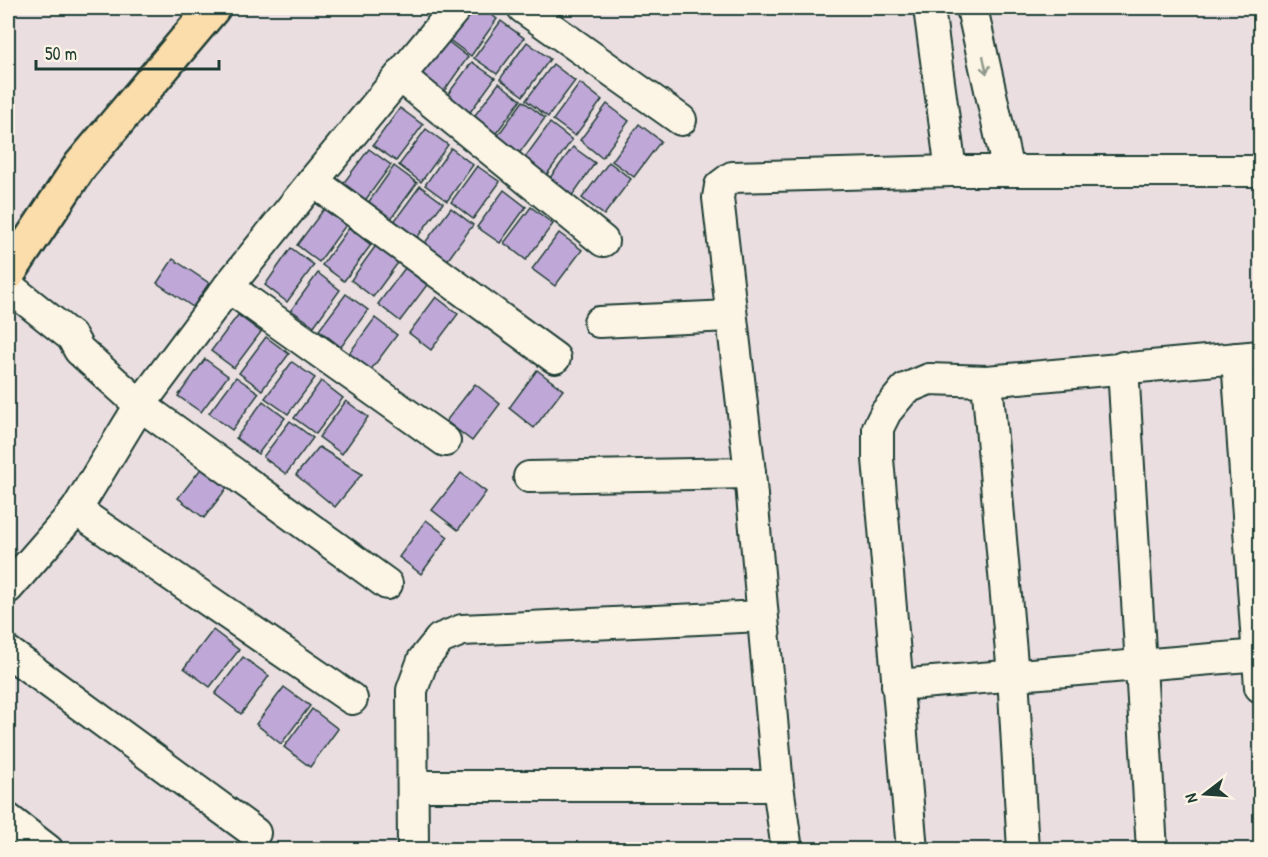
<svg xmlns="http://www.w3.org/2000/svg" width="1268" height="857" font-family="'Patrick Hand',sans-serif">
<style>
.building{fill:#bfa8d7;stroke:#1f3d34;stroke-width:1.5}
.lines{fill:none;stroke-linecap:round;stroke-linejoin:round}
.minor-casing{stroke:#1f3d34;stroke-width:34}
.major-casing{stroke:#1f3d34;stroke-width:38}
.minor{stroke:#fcf5e5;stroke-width:30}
.major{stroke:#fbdcab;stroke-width:33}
.oneway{stroke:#8e998c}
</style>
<rect width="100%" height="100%" fill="#eadee1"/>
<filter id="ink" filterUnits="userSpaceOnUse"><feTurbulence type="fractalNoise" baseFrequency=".0167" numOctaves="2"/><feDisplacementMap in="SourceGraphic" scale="12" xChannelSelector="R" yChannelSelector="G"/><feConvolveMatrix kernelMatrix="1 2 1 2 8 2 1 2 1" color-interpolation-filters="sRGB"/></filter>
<g filter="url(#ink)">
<!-- building -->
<g class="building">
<path d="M472,8h10l15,11 -26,37 -23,-17z"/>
<path d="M501,21l23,17 -27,36 -23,-16z"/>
<path d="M446,40l22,17 -26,37 -23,-17z"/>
<path d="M527,42l23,17 -27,37 -23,-17z"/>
<path d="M472,62l23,16 -27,37 -23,-17z"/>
<path d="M553,64l22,17 -27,36 -22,-17z"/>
<path d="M499,83l22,17 -27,36 -22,-17z"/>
<path d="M580,83l22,17 -27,36 -22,-16z"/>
<path d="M523,101l22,17 -27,37 -22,-17z"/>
<path d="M607,104l22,17 -27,37 -22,-18z"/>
<path d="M400,108l23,17 -27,36 -23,-16z"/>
<path d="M550,123l22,17 -27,37 -22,-17z"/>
<path d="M639,124l22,17 -27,36 -22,-16z"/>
<path d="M426,129l22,16 -27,37 -22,-17z"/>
<path d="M573,147l22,16 -26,37 -23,-17z"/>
<path d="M451,148l22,17 -26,36 -22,-16z"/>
<path d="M369,149l22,16 -27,37 -22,-17z"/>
<path d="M609,162l22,17 -27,36 -22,-17z"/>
<path d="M394,166l23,17 -27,37 -22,-17z"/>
<path d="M477,166l23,16 -27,37 -22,-17z"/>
<path d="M420,186l23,17 -27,36 -23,-16z"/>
<path d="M504,190l22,17 -26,36 -23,-16z"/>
<path d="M531,207l22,17 -27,36 -22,-17z"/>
<path d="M451,208l22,17 -26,36 -23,-17z"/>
<path d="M324,209l22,16 -27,37 -22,-17z"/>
<path d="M349,228l22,17 -27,36 -22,-16z"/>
<path d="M559,233l23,17 -27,36 -23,-17z"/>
<path d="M377,244l23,16 -27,37 -22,-17z"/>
<path d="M291,248l23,17 -27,37 -22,-17z"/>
<path d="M173,259l36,24 -16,24 -36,-24z"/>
<path d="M405,268l22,17 -27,36 -22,-17z"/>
<path d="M318,273l22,17 -26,36 -23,-16z"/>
<path d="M346,294l22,16 -27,37 -22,-17z"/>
<path d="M436,297l22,17 -27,36 -22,-17z"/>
<path d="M238,315l23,17 -27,36 -23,-17z"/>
<path d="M375,318l22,17 -27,36 -22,-16z"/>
<path d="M266,337l23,17 -27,36 -23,-17z"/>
<path d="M205,359l23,17 -27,36 -23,-16z"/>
<path d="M292,362l23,16 -27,36 -23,-16z"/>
<path d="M537,370l26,20 -29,38 -25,-20z"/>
<path d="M236,377l23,16 -27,37 -23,-17z"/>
<path d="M321,381l22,17 -27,36 -22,-16z"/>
<path d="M475,384l25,20 -28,37 -26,-20z"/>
<path d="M263,401l22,17 -27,36 -22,-16z"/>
<path d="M346,401l22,16 -26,37 -23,-17z"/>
<path d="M290,421l23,17 -27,36 -23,-17z"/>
<path d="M319,447l43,27 -27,33 -39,-32z"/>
<path d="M207,461l26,19 -29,38 -26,-20z"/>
<path d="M461,473l25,19 -28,38 -26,-20z"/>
<path d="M426,520l22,17 -27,37 -22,-17z"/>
<path d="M213,630l26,20 -29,37 -26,-19z"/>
<path d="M243,657l26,19 -28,38 -26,-20z"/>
<path d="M284,687l26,19 -29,38 -25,-20z"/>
<path d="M312,709l26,20 -28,38 -26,-20z"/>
</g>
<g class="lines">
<!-- minor casing -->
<g class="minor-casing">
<g id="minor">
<path d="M523,8l158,112"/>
<path d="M929,8l22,163"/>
<path d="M972,8l36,163"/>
<path d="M400,76l203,165"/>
<path d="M313,181l242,177"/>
<path d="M8,286l64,51 7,13 61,55 247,179"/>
<path d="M228,287l217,154"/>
<path d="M599,322l131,-6"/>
<path d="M1237,358l23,329"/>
<path d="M1123,367l29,483"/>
<path d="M987,381l26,294 10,175"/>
<path d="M529,477l221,-4"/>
<path d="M76,510l276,189"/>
<path d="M8,588l68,-78 64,-105 88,-118 85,-106 143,-173"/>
<path d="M8,652l247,181"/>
<path d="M897,685l363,-30"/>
<path d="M414,786h364"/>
<path d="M8,819l40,31"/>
<path d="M413,850l-1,-160 11,-30 17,-21 22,-9 300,-14"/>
<path d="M787,850l-9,-64 -28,-313 -32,-275 2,-12 12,-9 219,-6h309"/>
<path d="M912,850l-34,-391v-31l8,-16 19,-23 24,-10 58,2 273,-25"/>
</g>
</g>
<!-- major casing -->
<g class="major-casing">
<path id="major" d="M8,274l72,-108 133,-158"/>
</g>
<!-- minor -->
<use href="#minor" class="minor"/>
<!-- major -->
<use href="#major" class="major"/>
</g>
<!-- one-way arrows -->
<defs><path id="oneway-shaft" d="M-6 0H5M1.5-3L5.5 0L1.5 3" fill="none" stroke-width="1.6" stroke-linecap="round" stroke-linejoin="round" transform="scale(1.5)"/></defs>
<use class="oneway" href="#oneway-shaft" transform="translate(985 65) rotate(78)"/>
</g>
<!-- margin -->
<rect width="1268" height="857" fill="none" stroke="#fcf5e5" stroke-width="30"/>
<rect x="15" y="15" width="1238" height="827" fill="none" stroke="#1f3d34" stroke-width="2" filter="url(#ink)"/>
<!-- north arrow -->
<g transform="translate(1205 794) rotate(253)" stroke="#fcf5e5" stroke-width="4.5" paint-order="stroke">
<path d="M0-4.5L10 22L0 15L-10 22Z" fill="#1f3d34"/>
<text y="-9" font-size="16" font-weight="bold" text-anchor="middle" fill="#1f3d34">N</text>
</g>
<!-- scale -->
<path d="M36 60v9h183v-9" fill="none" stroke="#1f3d34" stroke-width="3"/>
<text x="45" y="60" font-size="18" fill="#1f3d34" stroke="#fcf5e5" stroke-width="4.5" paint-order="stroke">50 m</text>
</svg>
